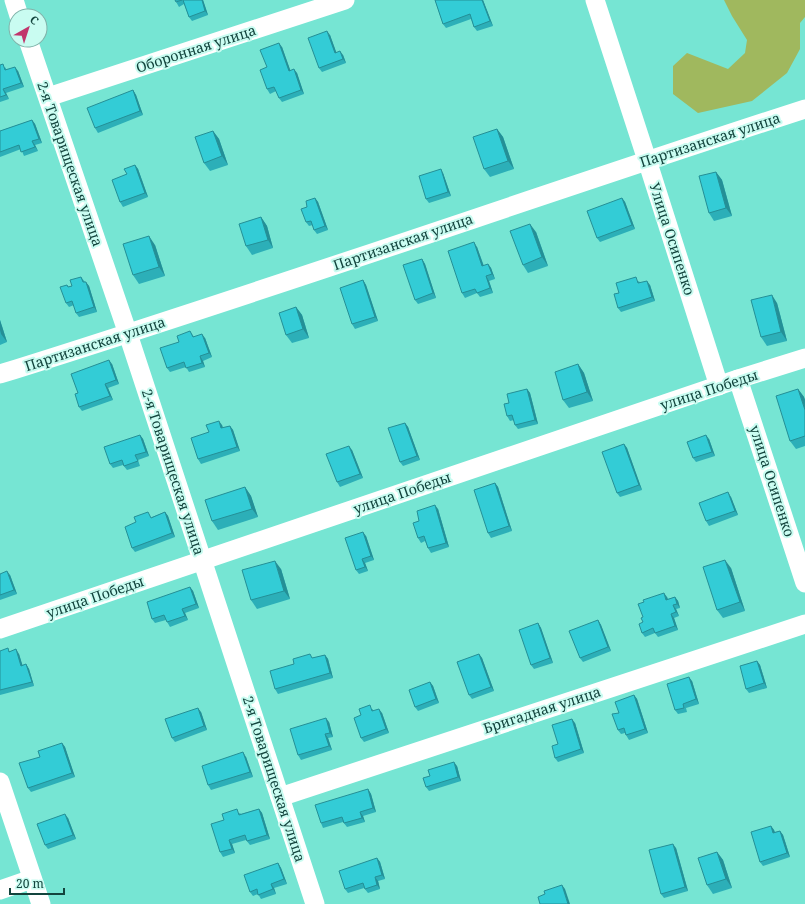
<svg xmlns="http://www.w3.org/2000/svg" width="805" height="904" font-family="'Noto Serif',serif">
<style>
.green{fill:#a0b85e}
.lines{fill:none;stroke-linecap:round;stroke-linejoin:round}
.minor{stroke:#fff;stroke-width:19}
.wall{fill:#2cafb8}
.shaded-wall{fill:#248f96}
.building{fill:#33ccd6;stroke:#248f96}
.labels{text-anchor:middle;stroke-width:4;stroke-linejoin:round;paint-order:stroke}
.street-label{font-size:14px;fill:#13443d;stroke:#c9fcf1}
</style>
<rect width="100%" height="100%" fill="#76e5d3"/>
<!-- green -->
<path class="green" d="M724,0h81v17l-5,6v26l-13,24 -35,28 -54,12 -25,-19v-28l14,-13 41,16 17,-16 2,-13 -15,-24z"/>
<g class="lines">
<!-- minor -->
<g class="minor">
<path d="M14,0l5,16"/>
<path d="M595,0l52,160 72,226"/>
<path d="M28,40l100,294 187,570"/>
<path d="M48,97l297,-97"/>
<path d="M0,374c270,-84 536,-178 805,-265"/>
<path d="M738,379l67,204"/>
<path d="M0,629l738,-250 67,-21"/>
<path d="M0,782l41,122"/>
<path d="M280,797l525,-173"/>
<path d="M0,890l32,-11"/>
</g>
</g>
<!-- wall -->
<g class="wall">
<path d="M175,0h28l5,15 -16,6 -3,-4 -5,-13 -5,3z"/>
<path d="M435,0h48l10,26 -16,5 -3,-4 -3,-8 -25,9 -3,-4z"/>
<path d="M330,35l6,17 7,3 3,8 -24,9 -3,-4z"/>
<path d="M282,47l8,23 7,3 7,21 -22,8 -3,-4 -3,-7 -6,3 -3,-5v-22z"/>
<path d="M0,65l6,3v1l12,2 6,16 -18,6 3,6 -9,3z"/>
<path d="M133,90l3,5 7,20 -45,18 -3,-5z"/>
<path d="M32,120l3,4 7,19 -7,2 3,6 -14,5 -3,-7 -21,8v-26z"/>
<path d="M497,129l6,8 11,32 -24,8 -6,-8z"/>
<path d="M213,131l6,8 9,26 -18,6 -6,-8z"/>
<path d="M135,165l3,4 10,28 -25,10 -3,-5 7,-28z"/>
<path d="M716,172l6,8 10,36 -18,5 -5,-8z"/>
<path d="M443,173l8,23 -22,7 -3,-4z"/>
<path d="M315,198l3,4 10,28 -11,4 -3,-4 -1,-5 -4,1 -3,-4z"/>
<path d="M622,198l3,4 10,27 -35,13 -3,-4z"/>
<path d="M261,217l6,9 6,22 -21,7 -6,-9z"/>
<path d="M536,232l12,34 -20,7 -5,-8z"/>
<path d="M155,245l10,31 -26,8 -6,-9z"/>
<path d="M477,247l7,19 4,-2 3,4 4,11 -6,2 4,12 -13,4 -3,-4 -12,5 -3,-5z"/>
<path d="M422,259l3,5 11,34 -18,6 -3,-4z"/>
<path d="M81,277l4,5 4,4 8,26 -18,5 -3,-4 -2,-8 -5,2 -3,-4 1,-18 1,2 4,-1z"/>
<path d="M363,280l3,5 12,36 -23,8 -3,-5z"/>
<path d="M639,281l1,2 10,2 5,16 -34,11 -3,-4 1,-15z"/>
<path d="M777,303l10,38 -20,5 -6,-9z"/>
<path d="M296,307l6,8 7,23 -17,5 -6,-8z"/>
<path d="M0,320l7,22 -7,3z"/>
<path d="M190,331l4,6 11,1 7,19 -9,4 2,6 -16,5 -3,-5 -16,5 -3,-4 12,-26z"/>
<path d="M112,364l7,20 -11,4 5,12 -31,11 -3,-4 -1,-14z"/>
<path d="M578,364l6,9 9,28 -24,7 -6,-8z"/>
<path d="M527,389l3,4 8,31 -20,5 -3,-4 -1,-5 -4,1 -3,-5 2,-13z"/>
<path d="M798,389l6,8 1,3v46l-9,3 -6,-8z"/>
<path d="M405,423l3,4 12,33 -17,6 -3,-4z"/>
<path d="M222,425l1,3 7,-2 3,4 7,21 -39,13 -3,-5 11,-27z"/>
<path d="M140,435l3,4 6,17 -11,4 2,6 -13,4 -4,-5 -10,3 -3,-4z"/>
<path d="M709,439l6,17 -19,6 -3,-4z"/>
<path d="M624,444l3,4 15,42 -22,7 -3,-4z"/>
<path d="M352,450l11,28 -23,9 -3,-5z"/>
<path d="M495,483l3,4 14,44 -21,7 -3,-5z"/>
<path d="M245,487l6,9 7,21 -40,13 -6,-9z"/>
<path d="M731,497l7,18 -29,11 -3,-5z"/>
<path d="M438,509l11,38 -18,6 -3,-5 -3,-7 -4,2 -3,-5 1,-17z"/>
<path d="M165,512l3,4 7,21 -40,15 -3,-4 20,-31z"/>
<path d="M366,536l8,24 -9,3 3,8 -9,3 -3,-4z"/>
<path d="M731,568l14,43 -22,7 -6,-8z"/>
<path d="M281,569l9,30 -33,10 -6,-9z"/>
<path d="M0,574l10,1 7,19 -17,6z"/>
<path d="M190,587l3,4 6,17 -14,5 3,7 -18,7 -4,-7 -11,3 -3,-4z"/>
<path d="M667,597l1,2 7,-2 3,4 2,7 -4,1 3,7 -5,2 4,12 -20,7 -3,-4 -10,4 -3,-4 1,-16z"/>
<path d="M598,620l3,5 10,26 -28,11 -3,-4z"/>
<path d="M538,623l3,5 12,35 -19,6 -3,-4z"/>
<path d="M0,651h10l9,3 3,11 4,-1 3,5 5,17 -34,9z"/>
<path d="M479,654l3,4 12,33 -22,8 -3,-4z"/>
<path d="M325,655l3,4 5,19 -55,16 -3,-5 38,-31z"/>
<path d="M757,661l3,4 7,23 -18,5 -3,-4z"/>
<path d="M692,681l7,23 -13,4 1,4 -9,2 -3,-4z"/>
<path d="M430,682l3,4 6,17 -21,8 -3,-4z"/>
<path d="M634,695l3,4 11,34 -19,7 -3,-5 -1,-2 -4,1 -3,-4 1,-17z"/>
<path d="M373,709v2l9,2 7,20 -25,9 -3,-4v-23z"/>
<path d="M201,712l6,18 -32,12 -3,-4z"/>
<path d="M329,722l4,15 -5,1 4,12 -31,10 -3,-5z"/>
<path d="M575,723l9,30 -26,9 -3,-4 3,-14z"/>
<path d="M62,743l3,4 10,30 -44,15 -3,-4 12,-31z"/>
<path d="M246,757l7,20 -42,13 -3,-5z"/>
<path d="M457,766l4,15 -32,10 -3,-4 4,-11z"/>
<path d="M368,789l3,5 5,18 -13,4 2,6 -18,5 -4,-5 -20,6 -2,-5z"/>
<path d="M259,809l3,4 8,26 -20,6 -4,-5 -14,4 3,9 -12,4 -3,-5 4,-32 16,-7 1,1z"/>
<path d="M68,818l8,21 -28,10 -3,-4z"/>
<path d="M771,826l3,4 1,2 5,-1 3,4 7,22 -27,9 -3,-4z"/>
<path d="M676,848l12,43 -24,7 -3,-4z"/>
<path d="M717,852l6,8 9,28 -19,6 -6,-9z"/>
<path d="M377,858l3,4 5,17 -7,2 2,8 -12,4 -4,-5 -16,5 -3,-4z"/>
<path d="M278,863l3,5 6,16 -13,4 2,6 -15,5 -3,-5 -5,2 -3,-4z"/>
</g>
<!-- shaded-wall -->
<g class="shaded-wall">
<path d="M202,0h1l5,15 -3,-4z"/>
<path d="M482,0h1l10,26 -3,-5z"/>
<path d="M327,31l3,4 8,22 -3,-4z"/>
<path d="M279,43l3,4 10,28 -3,-4z"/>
<path d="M340,51l3,4 3,8 -3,-4z"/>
<path d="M15,67l3,4 6,16 -3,-4z"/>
<path d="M294,69l3,4 7,21 -3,-4z"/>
<path d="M3,89l3,4 3,6 -3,-4z"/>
<path d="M133,90l3,5 7,20 -3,-4z"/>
<path d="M32,120l3,4 7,19 -3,-4z"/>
<path d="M497,129l6,8 11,32 -6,-8z"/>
<path d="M213,131l6,8 9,26 -6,-9z"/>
<path d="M32,141l3,4 3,6 -3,-4z"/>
<path d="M135,165l3,4 10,28 -3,-4z"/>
<path d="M441,169l2,4 8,23 -3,-4z"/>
<path d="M716,172l6,8 10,36 -6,-8z"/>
<path d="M315,198l3,4 10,28 -3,-4z"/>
<path d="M622,198l3,4 10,27 -3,-4z"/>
<path d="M261,217l6,9 6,22 -5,-8z"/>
<path d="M530,224l6,8 12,34 -6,-9z"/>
<path d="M149,236l6,9 10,31 -6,-9z"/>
<path d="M474,242l3,5 8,23 -3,-4z"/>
<path d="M422,259l3,5 11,34 -3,-5z"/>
<path d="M488,264l3,4 4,11 -3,-5z"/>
<path d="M486,276l3,5 4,12 -3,-5z"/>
<path d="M363,280l3,5 12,36 -3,-4z"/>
<path d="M647,281l3,4 5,16 -3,-4z"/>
<path d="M86,282l3,4 8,26 -3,-5z"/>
<path d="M772,295l5,8 10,38 -6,-9z"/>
<path d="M296,307l6,8 7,23 -6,-9z"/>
<path d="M0,320l7,22 -6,-8 -1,-4z"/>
<path d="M202,334l3,4 7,19 -3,-4z"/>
<path d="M200,356l3,5 2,6 -3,-4z"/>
<path d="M109,360l3,4 7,20 -3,-4z"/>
<path d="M578,364l6,9 9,28 -6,-9z"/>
<path d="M105,384l3,4 5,12 -3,-4z"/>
<path d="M527,389l3,4 8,31 -3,-4z"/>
<path d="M798,389l6,8 1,3v10z"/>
<path d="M219,421l3,4 2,8 -3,-5z"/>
<path d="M405,423l3,4 12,33 -3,-4z"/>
<path d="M230,426l3,4 7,21 -3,-4z"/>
<path d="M140,435l3,4 6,17 -3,-4z"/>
<path d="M706,435l3,4 6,17 -3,-4z"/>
<path d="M624,444l3,4 15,42 -3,-5z"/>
<path d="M349,446l3,4 11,28 -3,-4z"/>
<path d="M495,483l3,4 14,44 -3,-5z"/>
<path d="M245,487l6,9 7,21 -6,-8z"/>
<path d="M728,492l3,5 7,18 -3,-4z"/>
<path d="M435,505l3,4 11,38 -3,-4z"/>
<path d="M165,512l3,4 7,21 -3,-4z"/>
<path d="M363,532l3,4 8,24 -3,-4z"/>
<path d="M362,559l3,4 3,8 -3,-4z"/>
<path d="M725,560l6,8 14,43 -5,-9z"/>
<path d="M275,561l6,8 9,30 -6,-8z"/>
<path d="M7,571l3,4 7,19 -3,-4z"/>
<path d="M190,587l3,4 6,17 -3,-4z"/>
<path d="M664,593l3,4 2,7 -3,-4z"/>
<path d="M675,597l3,4 2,7 -3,-4z"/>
<path d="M673,605l3,4 3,7 -3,-4z"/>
<path d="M182,609l3,4 3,7 -3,-4z"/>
<path d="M671,614l3,4 4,12 -3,-4z"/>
<path d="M598,620l3,5 10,26 -3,-4z"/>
<path d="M538,623l3,5 12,35 -3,-5z"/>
<path d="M16,649l3,5 5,16 -3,-4z"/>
<path d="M479,654l3,4 12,33 -3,-4z"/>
<path d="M325,655l3,4 5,19 -3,-5z"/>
<path d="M757,661l3,4 7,23 -3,-5z"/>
<path d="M26,664l3,5 5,17 -2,-4z"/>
<path d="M689,677l3,4 7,23 -3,-5z"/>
<path d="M430,682l3,4 6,17 -3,-4z"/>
<path d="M634,695l3,4 11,34 -3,-4z"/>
<path d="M198,708l3,4 6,18 -3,-4z"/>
<path d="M379,709l3,4 7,20 -3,-4z"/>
<path d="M326,718l3,4 4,15 -3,-4z"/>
<path d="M572,719l3,4 9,30 -3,-4z"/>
<path d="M325,734l3,4 4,12 -3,-4z"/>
<path d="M62,743l3,4 10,30 -3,-4z"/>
<path d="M243,752l3,5 7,20 -3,-5z"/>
<path d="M454,762l3,4 4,15 -3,-4z"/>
<path d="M368,789l3,5 5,18 -3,-4z"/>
<path d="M259,809l3,4 8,26 -3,-4z"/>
<path d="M360,812l3,4 2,6 -3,-4z"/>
<path d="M65,814l3,4 8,21 -3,-4z"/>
<path d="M771,826l3,4 2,7 -3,-4z"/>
<path d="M780,831l3,4 7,22 -3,-4z"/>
<path d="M229,840l3,4 3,9 -3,-4z"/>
<path d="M673,844l3,4 12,43 -3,-4z"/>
<path d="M717,852l6,8 9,28 -6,-9z"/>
<path d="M377,858l3,4 5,17 -3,-4z"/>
<path d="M278,863l3,5 6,16 -3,-5z"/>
<path d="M375,877l3,4 2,8 -3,-4z"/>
<path d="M271,884l3,4 2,6 -3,-5z"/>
<path d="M562,885l3,4 5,15h-2z"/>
</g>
<!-- building -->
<g class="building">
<path d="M175,0h7l-6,2z"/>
<path d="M183,0h19l3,11 -16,6z"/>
<path d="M435,0h47l8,21 -16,6 -4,-13 -27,10z"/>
<path d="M327,31l8,22 5,-2 3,8 -24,9 -11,-30z"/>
<path d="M279,43l10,28 5,-2 7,21 -22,8 -5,-11 -7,2 -7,-19 7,-3 -7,-17z"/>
<path d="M3,64l2,6 10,-3 6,16 -18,6 3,6 -6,2v-32z"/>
<path d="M133,90l7,21 -45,17 -8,-20z"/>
<path d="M32,120l7,19 -7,2 3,6 -14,5 -2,-7 -19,7v-21z"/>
<path d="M497,129l11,32 -24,8 -11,-32z"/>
<path d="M213,131l9,25 -18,7 -9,-26z"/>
<path d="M135,165l10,28 -25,9 -8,-22 15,-6 -3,-5z"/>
<path d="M441,169l7,23 -22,7 -7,-23z"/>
<path d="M716,172l10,36 -17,5 -10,-37z"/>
<path d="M315,198l10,28 -11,4 -3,-9 -5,1 -5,-13 6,-2 -1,-6z"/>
<path d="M622,198l10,27 -35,13 -10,-27z"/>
<path d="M261,217l7,23 -22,6 -7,-22z"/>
<path d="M530,224l12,33 -19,8 -13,-34z"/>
<path d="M149,236l10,31 -26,8 -10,-31z"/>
<path d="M474,242l8,24 6,-2 4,10 -6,2 4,12 -13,5 -2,-4 -13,4 -14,-42z"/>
<path d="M422,259l11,34 -18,7 -12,-35z"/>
<path d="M81,277l2,5h3l8,25 -18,6 -4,-12 -6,2 -6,-16 7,-2 1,2 4,-1 -2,-6z"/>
<path d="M636,277l2,6 9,-2 5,16 -34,11 -4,-14 5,-1 -3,-10z"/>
<path d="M363,280l12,37 -23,7 -12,-36z"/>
<path d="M772,295l9,37 -20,5 -10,-37z"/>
<path d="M296,307l7,22 -17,6 -7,-22z"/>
<path d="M190,331l3,6 9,-3 7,19 -9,3 2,7 -16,5 -2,-6 -17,6 -7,-20 19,-6 -2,-6z"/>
<path d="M109,360l7,20 -11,4 5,12 -31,11 -4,-13 3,-1 -7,-19z"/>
<path d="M578,364l9,28 -24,8 -8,-28z"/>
<path d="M527,389l8,31 -20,5 -3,-10 -5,1 -3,-12 5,-1 -2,-9z"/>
<path d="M798,389l7,21v26l-15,5 -14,-45z"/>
<path d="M219,421l2,7 9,-2 7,21 -39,12 -7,-21 18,-6 -3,-7z"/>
<path d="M405,423l12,33 -17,6 -12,-34z"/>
<path d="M140,435l6,17 -11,3 3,6 -14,5 -2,-6 -12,4 -6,-17z"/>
<path d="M706,435l6,17 -19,6 -6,-16z"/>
<path d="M624,444l15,41 -22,8 -15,-41z"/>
<path d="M349,446l11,28 -23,8 -11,-28z"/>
<path d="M495,483l14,43 -21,7 -14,-43z"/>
<path d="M245,487l7,22 -40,12 -7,-21z"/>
<path d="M728,492l7,19 -29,10 -7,-18z"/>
<path d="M435,505l11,38 -18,5 -4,-12 -6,2 -5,-15 6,-2 -2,-10z"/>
<path d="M148,512l3,6 14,-6 7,21 -40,15 -7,-21 11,-5 -2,-5z"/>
<path d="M363,532l8,24 -9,3 3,8 -9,3 -11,-32z"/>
<path d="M725,560l15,42 -23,8 -14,-43z"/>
<path d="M275,561l9,30 -33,9 -9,-30z"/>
<path d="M7,571l7,19 -14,5v-21z"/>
<path d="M190,587l6,17 -14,5 3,7 -18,6 -3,-7 -12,4 -5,-17z"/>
<path d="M664,593l2,7 9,-3 2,7 -4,1 3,7 -5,2 4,12 -20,7 -2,-5 -11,5 -3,-9 4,-2 -2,-4 2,-1 -5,-13 6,-2 -1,-2z"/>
<path d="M598,620l10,27 -28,11 -11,-27z"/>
<path d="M538,623l12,35 -19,7 -12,-35z"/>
<path d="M8,648l1,4 7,-3 5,17 5,-2 6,18 -32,8v-39z"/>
<path d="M310,654l2,4 13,-3 5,18 -55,16 -5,-18 24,-7 -1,-5z"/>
<path d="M479,654l12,33 -22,8 -12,-33z"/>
<path d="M757,661l7,22 -18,6 -6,-23z"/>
<path d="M689,677l7,22 -13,5 1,4 -9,2 -8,-26z"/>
<path d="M430,682l6,17 -21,8 -6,-17z"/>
<path d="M634,695l11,34 -19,6 -2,-7 -6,2 -6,-16 7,-1 -4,-11z"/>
<path d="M370,705l2,6 7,-2 7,20 -25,9 -7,-20 7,-3 -2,-6z"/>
<path d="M198,708l6,18 -32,12 -7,-19z"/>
<path d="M326,718l4,15 -5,1 4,12 -31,9 -8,-26z"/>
<path d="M572,719l9,30 -26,9 -3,-12 6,-2 -6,-19z"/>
<path d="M62,743l10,30 -44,15 -9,-25 21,-6 -2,-6z"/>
<path d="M243,752l7,20 -42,13 -6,-19z"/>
<path d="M454,762l4,15 -32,10 -3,-9 7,-2 -2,-6z"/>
<path d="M368,789l5,19 -13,4 2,6 -18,5 -2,-6 -21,6 -6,-18z"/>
<path d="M237,809l2,6 20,-6 8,26 -20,6 -2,-6 -16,5 3,9 -12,3 -9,-28 13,-4 -2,-6z"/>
<path d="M65,814l8,21 -28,10 -8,-21z"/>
<path d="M771,826l2,7 7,-2 7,22 -27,9 -9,-30z"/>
<path d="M673,844l12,43 -24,7 -12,-44z"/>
<path d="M717,852l9,27 -19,6 -9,-27z"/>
<path d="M377,858l5,17 -7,2 2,8 -12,4 -2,-6 -18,6 -6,-18z"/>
<path d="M278,863l6,16 -13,5 2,5 -15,6 -1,-6 -7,3 -6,-17z"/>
<path d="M562,885l6,19h-28l-2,-7 7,-3 -1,-3z"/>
</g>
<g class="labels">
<!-- street labels -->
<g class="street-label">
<text transform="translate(196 49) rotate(-18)" y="5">Оборонная улица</text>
<text transform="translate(710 140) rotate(-18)" y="5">Партизанская улица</text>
<text transform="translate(70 164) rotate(71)" y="5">2-я Товарищеская улица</text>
<text transform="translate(672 239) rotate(72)" y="5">Улица Осипенко</text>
<text transform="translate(403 242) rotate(-19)" y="5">Партизанская улица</text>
<text transform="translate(95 344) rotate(-18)" y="5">Партизанская улица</text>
<text transform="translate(709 390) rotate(-18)" y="5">улица Победы</text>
<text transform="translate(173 472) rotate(72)" y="5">2-я Товарищеская улица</text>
<text transform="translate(772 481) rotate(72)" y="5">улица Осипенко</text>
<text transform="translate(402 493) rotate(-19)" y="5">улица Победы</text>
<text transform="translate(95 597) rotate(-19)" y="5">улица Победы</text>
<text transform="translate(542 710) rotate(-18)" y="5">Бригадная улица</text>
<text transform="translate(274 779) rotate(72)" y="5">2-я Товарищеская улица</text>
</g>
</g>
<!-- north arrow -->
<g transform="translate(28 28) rotate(39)"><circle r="19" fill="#c9fcf1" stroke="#80b2a9"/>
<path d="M0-3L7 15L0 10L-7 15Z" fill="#c1366c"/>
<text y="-6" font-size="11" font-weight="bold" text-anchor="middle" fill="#13443d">С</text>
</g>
<!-- scale -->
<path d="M10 888v6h54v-6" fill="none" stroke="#13443d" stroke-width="2"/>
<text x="16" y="888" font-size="12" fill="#13443d" stroke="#c9fcf1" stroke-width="3" paint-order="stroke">20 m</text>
</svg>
